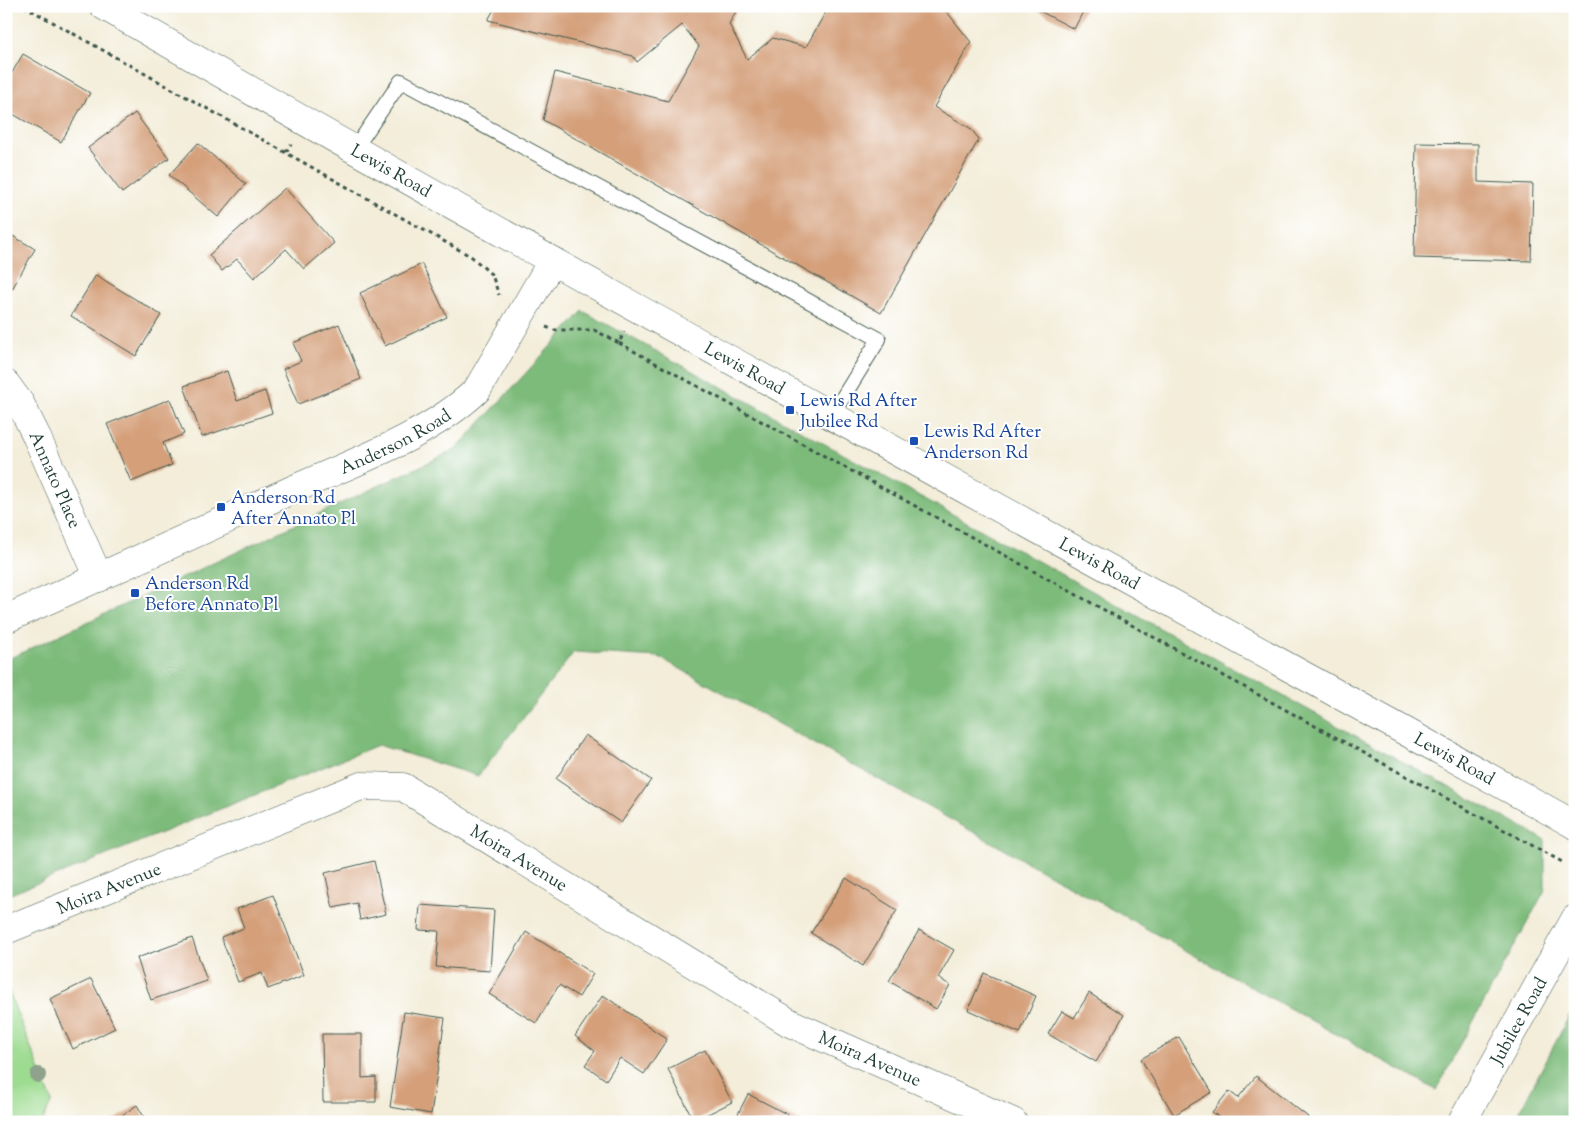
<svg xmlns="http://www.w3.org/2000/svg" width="1581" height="1128" font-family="'Sorts Mill Goudy',serif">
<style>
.green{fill:#9cdb90;stroke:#5e8c62}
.forest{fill:#7dbb7a;stroke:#4e7c57}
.building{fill:#d49f79}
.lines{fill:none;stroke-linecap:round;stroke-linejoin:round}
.lane-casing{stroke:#3f574d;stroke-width:16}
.street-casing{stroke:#3f574d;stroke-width:29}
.secondary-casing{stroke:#3f574d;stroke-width:29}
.path{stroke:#3f574d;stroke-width:3;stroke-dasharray:4 4;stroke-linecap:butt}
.lane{stroke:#fff;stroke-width:14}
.street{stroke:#fff;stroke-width:28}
.secondary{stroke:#fff;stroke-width:28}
.tree{fill:#8fa28b}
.transit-dot{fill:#1a4fb4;stroke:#fff;stroke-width:2}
.labels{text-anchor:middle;stroke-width:4;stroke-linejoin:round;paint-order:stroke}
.street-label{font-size:18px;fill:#1f3d34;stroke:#fff}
.transit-label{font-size:18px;fill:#164399;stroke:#fff;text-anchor:start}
</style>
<rect width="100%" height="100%" fill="#fff"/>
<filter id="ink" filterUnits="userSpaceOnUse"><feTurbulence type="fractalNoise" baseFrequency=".02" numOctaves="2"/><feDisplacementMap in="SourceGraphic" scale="10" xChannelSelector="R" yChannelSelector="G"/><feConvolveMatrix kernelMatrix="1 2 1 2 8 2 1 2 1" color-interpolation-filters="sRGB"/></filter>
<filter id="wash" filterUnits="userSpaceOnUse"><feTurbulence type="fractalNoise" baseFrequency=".0096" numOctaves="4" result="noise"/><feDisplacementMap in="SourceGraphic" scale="20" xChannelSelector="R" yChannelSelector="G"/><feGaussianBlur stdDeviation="1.12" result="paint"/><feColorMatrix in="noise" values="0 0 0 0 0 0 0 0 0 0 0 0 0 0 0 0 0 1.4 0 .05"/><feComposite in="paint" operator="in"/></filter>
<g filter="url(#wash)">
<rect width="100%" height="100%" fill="#f3edd9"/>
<!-- green -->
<path class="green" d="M6,985l46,116 -10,21h-36v-67l3,-4 -3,-2 3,-15 -3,-2z"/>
<!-- forest -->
<g class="forest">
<path d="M583,311l962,529v50l-109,200 -777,-433 -85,-5 -96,124 -100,-31 -372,151v-236l449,-210z"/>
<path d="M1575,1005v117h-61z"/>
</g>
<g id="blocks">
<!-- building -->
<g class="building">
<path d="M496,6h243l-10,18 18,35 26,-21 33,9 23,-41h108l10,6 24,30 -37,65 36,21 9,11 -98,174 -338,-193 12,-48 113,29 31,-55 -17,-21 -45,37 -4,-6 -145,-36z"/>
<path d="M1030,6h56l-12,23z"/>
<path d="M23,54l67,39 -29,49 -55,-32v-27z"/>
<path d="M135,113l34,45 -47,35 -34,-45z"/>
<path d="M198,143l48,41 -28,33 -49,-42z"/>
<path d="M1416,143l62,1v38l55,2 -2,77 -117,-3z"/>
<path d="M285,188l49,55 -30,26 -18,-20 -32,29 -17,-19 -15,12 -13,-16z"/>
<path d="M6,232l29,17 -23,40 -6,-3z"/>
<path d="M422,264l25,53 -62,29 -25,-53z"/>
<path d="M96,275l65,40 -25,41 -65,-40z"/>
<path d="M339,324l22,55 -63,25 -15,-35 18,-8 -8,-18z"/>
<path d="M227,371l10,30 28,-10 7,22 -70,24 -18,-51z"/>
<path d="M170,399l14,35 -21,9 9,22 -41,17 -24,-58z"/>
<path d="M585,735l66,45 -30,43 -65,-44z"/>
<path d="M374,861l12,53 -26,6 -3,-17 -24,5 -8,-35z"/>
<path d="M846,878l51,32 -34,56 -52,-33z"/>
<path d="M273,895l31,80 -36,14 -6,-16 -24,9 -17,-45 23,-9 -7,-19z"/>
<path d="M420,905l74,5 -4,61 -54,-4 3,-36 -21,-1z"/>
<path d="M919,930l35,20 -16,28 12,7 -14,24 -47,-28z"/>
<path d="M526,932l67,42 -14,23 -20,-12 -23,38 -47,-29z"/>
<path d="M192,938l15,43 -56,19 -14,-42z"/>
<path d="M984,973l52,23 -16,37 -52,-23z"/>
<path d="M91,979l24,49 -42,21 -23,-50z"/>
<path d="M1089,993l35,22 -28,47 -48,-28 14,-23 12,7z"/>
<path d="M603,995l64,44 -23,35 -24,-16 -14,22 -21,-15 10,-14 -20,-15z"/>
<path d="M404,1012l41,6 -14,96 -41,-7z"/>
<path d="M322,1034h40v44l14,-1v25h-53z"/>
<path d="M1179,1037l33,55 -38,23 -33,-56z"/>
<path d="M705,1050l27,52 -38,19 -26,-52z"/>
<path d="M1256,1076l52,41 -4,5h-79l-13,-10 17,-21 9,7z"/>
<path d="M748,1094l54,28h-68z"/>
<path d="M137,1105l10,17h-35z"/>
</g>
</g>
</g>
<g filter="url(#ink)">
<use href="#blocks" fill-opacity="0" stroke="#3f574d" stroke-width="1"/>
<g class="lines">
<!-- lane casing -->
<g class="lane-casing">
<path id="lane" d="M354,150l47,-69 478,258 -47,76"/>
</g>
<!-- street casing -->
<g class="street-casing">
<g id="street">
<path id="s1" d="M6,384l14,19 15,30 64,145"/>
<path id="s2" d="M6,930l355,-144 42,1 387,236 223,99"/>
<path id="s3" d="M1462,1122l113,-203"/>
</g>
</g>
<!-- secondary casing -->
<g class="secondary-casing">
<g id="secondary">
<path id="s4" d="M104,6c486,282 980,547 1471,819"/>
<path id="s5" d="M6,619c96,-43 192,-86 288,-130 60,-27 135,-53 183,-99l75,-129"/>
</g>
</g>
<!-- path -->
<g class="path">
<path d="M24,6l448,251 20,18 7,20"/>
<path d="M286,152l5,-8"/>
<path d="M546,327l8,3h40l25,13 5,-11"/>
<path d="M619,343l945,520"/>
</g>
<!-- lane -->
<use href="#lane" class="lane"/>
<!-- street -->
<use href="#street" class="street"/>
<!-- secondary -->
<use href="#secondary" class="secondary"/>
</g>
<!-- trees -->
<circle class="tree" cx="38" cy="1075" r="8"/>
</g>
<!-- markers -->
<g class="transit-dot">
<rect x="785" y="405" width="10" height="10" rx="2.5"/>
<rect x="909" y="436" width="10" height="10" rx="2.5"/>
<rect x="216" y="502" width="10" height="10" rx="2.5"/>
<rect x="130" y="588" width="10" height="10" rx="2.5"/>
</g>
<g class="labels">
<!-- street labels -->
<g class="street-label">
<text dy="6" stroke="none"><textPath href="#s4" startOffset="331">Lewis Road</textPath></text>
<text dy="6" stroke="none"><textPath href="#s4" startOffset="736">Lewis Road</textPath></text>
<text dy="6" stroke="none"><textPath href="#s5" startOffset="428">Anderson Road</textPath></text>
<text dy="6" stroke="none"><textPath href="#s1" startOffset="108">Annato Place</textPath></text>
<text dy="6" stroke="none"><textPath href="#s4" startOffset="1141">Lewis Road</textPath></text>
<text dy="6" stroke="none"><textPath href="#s4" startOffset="1546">Lewis Road</textPath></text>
<text dy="6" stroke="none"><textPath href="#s2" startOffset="561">Moira Avenue</textPath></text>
<text dy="6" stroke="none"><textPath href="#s2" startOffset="111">Moira Avenue</textPath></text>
<text dy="6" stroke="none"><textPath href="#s3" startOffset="116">Jubilee Road</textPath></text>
<text dy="6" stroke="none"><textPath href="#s2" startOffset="966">Moira Avenue</textPath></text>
</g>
<!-- transit labels -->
<g class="transit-label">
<text x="800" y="406">Lewis Rd After<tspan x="800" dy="21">Jubilee Rd</tspan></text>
<text x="924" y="437">Lewis Rd After<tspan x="924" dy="21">Anderson Rd</tspan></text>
<text x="231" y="503">Anderson Rd<tspan x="231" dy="21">After Annato Pl</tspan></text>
<text x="145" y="589">Anderson Rd<tspan x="145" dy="21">Before Annato Pl</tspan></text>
</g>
</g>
<!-- margin -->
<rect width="1581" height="1128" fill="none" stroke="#fff" stroke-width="25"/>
</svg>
